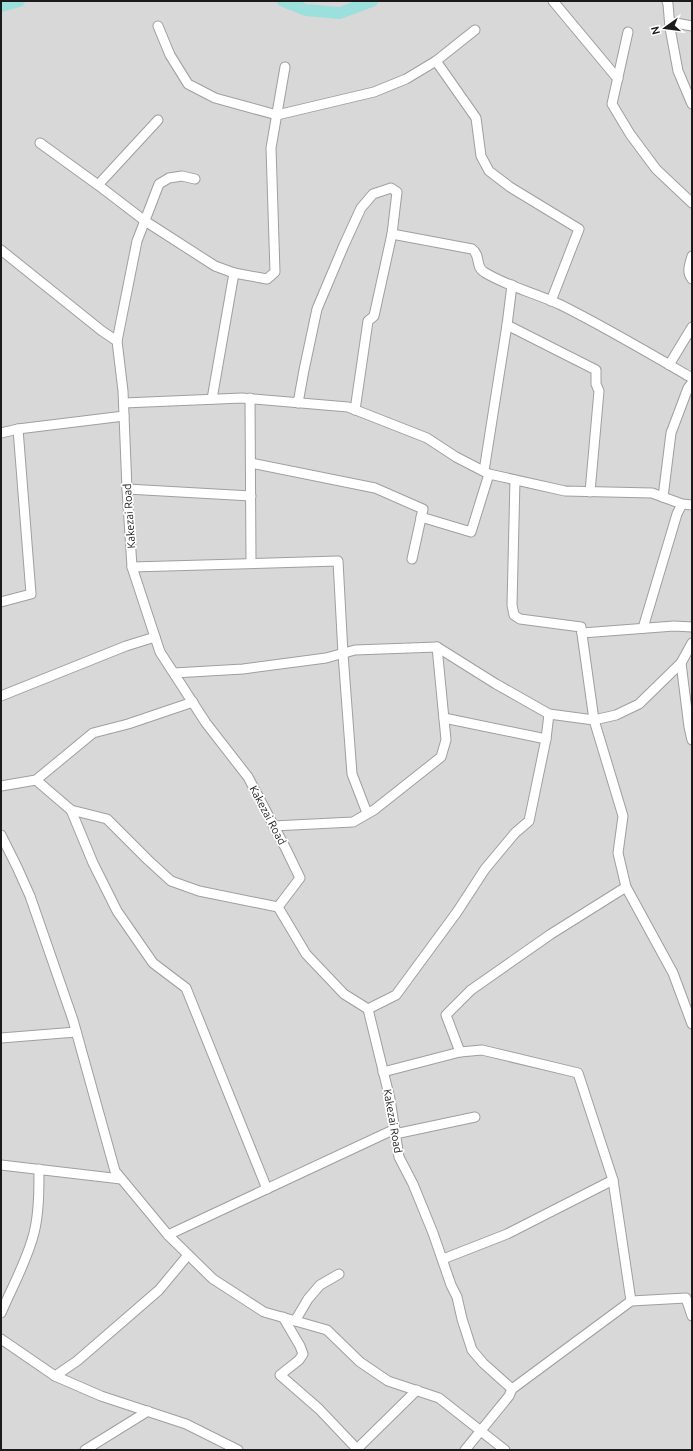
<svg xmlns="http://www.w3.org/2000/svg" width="693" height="1451" font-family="Ubuntu,sans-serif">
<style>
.residential{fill:#d9d8d8}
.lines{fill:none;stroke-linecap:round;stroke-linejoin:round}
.canal{stroke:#9be0dc;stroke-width:12}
.minor-casing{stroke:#9f9f9f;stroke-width:11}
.minor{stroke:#fff;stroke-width:9}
.labels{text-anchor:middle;stroke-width:3.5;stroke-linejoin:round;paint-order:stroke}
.street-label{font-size:11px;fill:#1b1b1b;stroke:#fff}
</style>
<rect width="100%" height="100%" fill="#eee5df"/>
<!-- residential -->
<rect class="residential" x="1" y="1" width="691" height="1449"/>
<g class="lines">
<!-- canal -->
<g class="canal">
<path d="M283,1l23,9 34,3 32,-12"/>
<path d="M1,6l18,-5"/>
</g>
<!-- minor casing -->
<g class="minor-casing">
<g id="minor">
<path d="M553,1l65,78"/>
<path d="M667,1l1,3 2,24 8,43 14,33"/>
<path d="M670,22l22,4"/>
<path d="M158,26l12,29 18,29 27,14 62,17 97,-23 32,-13 30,-18 39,-31"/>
<path d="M628,32l-16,72 18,30 26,35 36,34"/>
<path d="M436,61l40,57 5,38 8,15 21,16 69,42 -28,72"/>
<path d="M40,143l58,42 47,36 70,45 19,7 33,6 8,-7 -4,-124 14,-81"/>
<path d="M98,185l60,-65"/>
<path d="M392,234l80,15c9,6 3,18 12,23 24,15 52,21 77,33 44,22 88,48 131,73"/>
<path d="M1,250l101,81 15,10 6,50 4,98 5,78 23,70 5,15 46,71 42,54 38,72 14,29 -22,29 28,47 38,40 24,15 22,90 9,58 14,27 20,49 18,52 6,12 5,22 10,31 11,13 29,26"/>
<path d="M692,256c-2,8 -6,16 0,23"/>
<path d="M507,325l89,45v14l3,7 -9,101"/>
<path d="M117,341l20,-100 22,-57 10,-6 13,-2 13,3"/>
<path d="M669,365l23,-38"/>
<path d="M250,398l1,165"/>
<path d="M212,399l22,-126"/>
<path d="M124,403l118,-5 106,9 79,31 29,19 33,17 76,17 87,2 30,11 10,1"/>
<path d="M298,403l6,-33 13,-61 27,-64 17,-37 12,-14 18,-6 6,4 -5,42 -18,82 -6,5 -13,89"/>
<path d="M1,433l17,-4 106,-13"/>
<path d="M251,463l124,25 48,21 -11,50"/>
<path d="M484,471l23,-146 5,-40"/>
<path d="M515,480l-3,125 2,10 6,4 61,8 13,93 29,96 -5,37 8,34 47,86 19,51"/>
<path d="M127,489l124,7"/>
<path d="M663,497l8,-64 17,-45 4,-5"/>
<path d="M421,517l50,15 18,-58"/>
<path d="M132,567l206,-6 5,93 9,120 15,39"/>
<path d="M1,602l30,-8 -13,-165"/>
<path d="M643,628l34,-114 5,-10"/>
<path d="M582,633l92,-7 18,1"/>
<path d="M681,663l8,64 3,13"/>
<path d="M174,673l69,-4 83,-11 29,-8 82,-3 59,37 53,30 45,6 22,-5 23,-11 42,-41 11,-20"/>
<path d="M1,696l125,-50 29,-9"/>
<path d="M444,718l102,21"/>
<path d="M36,780l35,30 36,9 41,41 23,21 28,10 79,16"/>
<path d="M1,786l35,-6 57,-47 35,-9 65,-22"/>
<path d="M71,810l22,53 24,48 36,52 33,25 81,201"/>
<path d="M273,826l80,-4 21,-12 67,-53 5,-17 -9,-93"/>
<path d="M1,835l16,32 13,29 43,124 42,151 53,64 45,44 51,33 63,18 33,32 28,19 51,17 66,52"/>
<path d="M368,1009l28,-14 61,-83 28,-43 30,-36 14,-12 17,-82 3,-25"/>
<path d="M1,1038l75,-6"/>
<path d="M460,1052l-14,-37 25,-25 80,-56 75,-47"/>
<path d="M383,1072l77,-20 22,-2 96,23 35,107 18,121"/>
<path d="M395,1134l80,-17"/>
<path d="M1,1165l120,14"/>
<path d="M168,1235l227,-106"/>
<path d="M443,1259l64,-25 106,-54"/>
<path d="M1,1313c11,-26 26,-52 33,-80 5,-20 5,-44 5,-64"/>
<path d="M283,1317l17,29 3,8 -4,6 -19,15 39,34 39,41"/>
<path d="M295,1321l13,-22 12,-14 19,-11"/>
<path d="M1,1339l54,37 46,20 85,28 52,26"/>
<path d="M55,1376l22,-15 82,-71 29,-35"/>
<path d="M357,1449l60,-59"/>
<path d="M85,1450l63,-39"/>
<path d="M465,1450l44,-54 3,-7 119,-88 55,-3 6,18"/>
</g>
</g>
<!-- minor -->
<use href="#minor" class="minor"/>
</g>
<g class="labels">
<!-- street labels -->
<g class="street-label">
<text transform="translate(129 516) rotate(-94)" y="4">Kakezai Road</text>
<text transform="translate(268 815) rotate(62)" y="4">Kakezai Road</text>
<text transform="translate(393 1121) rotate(80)" y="4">Kakezai Road</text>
</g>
</g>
<!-- border -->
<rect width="693" height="1451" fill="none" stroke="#1b1b1b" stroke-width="4"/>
<!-- north arrow -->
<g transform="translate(665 28) rotate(256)" stroke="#ffffff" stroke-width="3" paint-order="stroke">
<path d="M0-3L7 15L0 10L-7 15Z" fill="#1b1b1b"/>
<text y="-6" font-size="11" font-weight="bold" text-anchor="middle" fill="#1b1b1b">N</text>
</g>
</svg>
